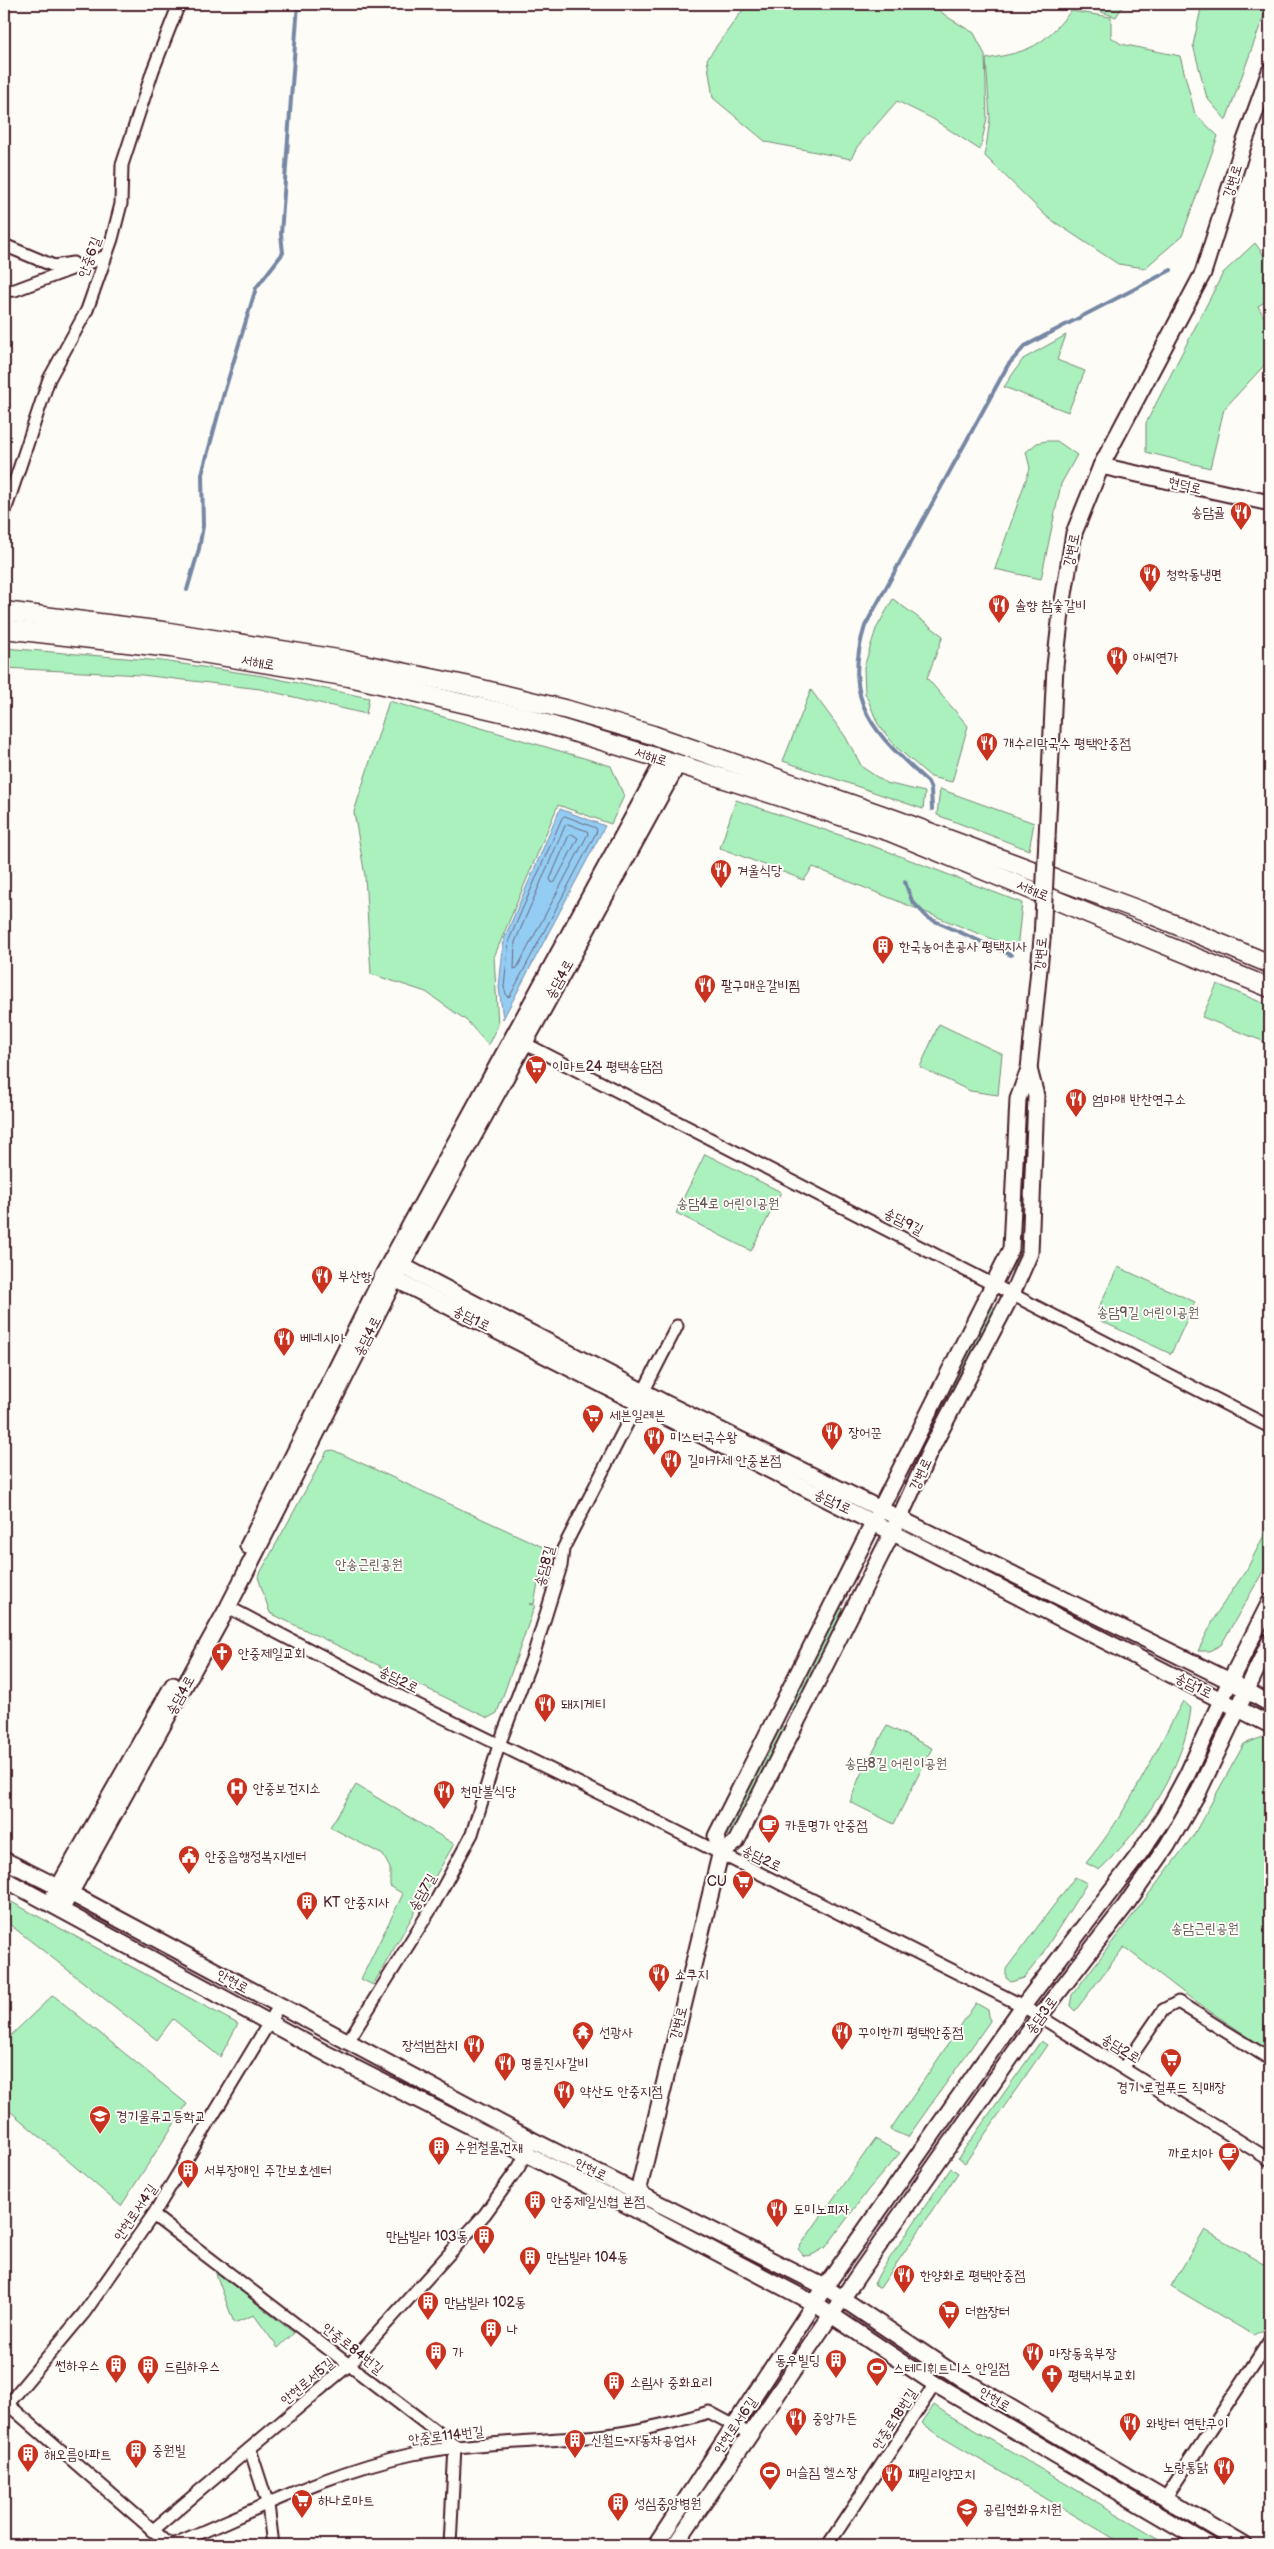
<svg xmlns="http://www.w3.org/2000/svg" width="1274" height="2549" font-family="'Balsamiq Sans','Poor Story',sans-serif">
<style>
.green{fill:#aaf1be;stroke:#7a8874}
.water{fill:#94cdf3;stroke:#7687a3}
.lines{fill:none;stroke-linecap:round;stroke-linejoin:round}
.shore{stroke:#68657b;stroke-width:1}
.stream{stroke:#7687a3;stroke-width:4}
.street-casing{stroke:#4a1f2b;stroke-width:15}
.secondary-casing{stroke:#4a1f2b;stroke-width:19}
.primary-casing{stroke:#4a1f2b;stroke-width:21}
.street{stroke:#fdfcf7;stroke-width:11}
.secondary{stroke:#fdfcf7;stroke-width:15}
.primary{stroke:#fdfcf7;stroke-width:18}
.secondary-bridge-casing{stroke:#4a1f2b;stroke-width:19;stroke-linecap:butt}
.secondary-bridge{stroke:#fdfcf7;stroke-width:15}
.labels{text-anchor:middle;stroke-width:4;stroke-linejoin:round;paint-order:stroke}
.street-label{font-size:14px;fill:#4a1f2b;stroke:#fdfcf7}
.poi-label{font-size:14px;fill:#4a1f2b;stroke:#fdfcf7;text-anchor:start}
.park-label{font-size:14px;fill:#625450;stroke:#fdfcf7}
</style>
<rect width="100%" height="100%" fill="#fdfcf7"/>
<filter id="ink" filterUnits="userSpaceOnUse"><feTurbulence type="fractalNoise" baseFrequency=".02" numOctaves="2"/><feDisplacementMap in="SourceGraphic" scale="10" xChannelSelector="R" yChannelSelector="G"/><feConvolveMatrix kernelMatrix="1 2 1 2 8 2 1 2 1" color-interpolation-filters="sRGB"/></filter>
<g filter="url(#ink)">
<!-- green -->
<g class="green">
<path d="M747,4h184l18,14 25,15 11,22 2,63 -7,32 -47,-31 -36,-18 -40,46 -6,12 -85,-17 -53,-44 -6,-39z"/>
<path d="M1064,4h60l-8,13 -20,-7 -33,-3z"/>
<path d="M1202,4h66l-42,116 -19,-22 -14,-53z"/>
<path d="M1071,11l40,6v20l10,7 59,12 15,58 23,22 -36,100 -37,32 -27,-4 -71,-47 -62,-61 5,-38 -4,-59c46,-8 55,-12 85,-48z"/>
<path d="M1255,243l15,21v35l-12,7 12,22v31l-46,50 -14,59 -64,-16v-29l77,-150z"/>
<path d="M1066,335l-9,25 28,11 -17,41 -64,-25 19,-28z"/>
<path d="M1046,441h11l20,14 -16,29 -20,95 -46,-10 35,-101 -4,-16 11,-9z"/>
<path d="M893,599l50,37 -16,42 41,48 -16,56 -21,-5 -35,-30 -18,-23 -13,-31 -1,-26 12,-38z"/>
<path d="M4,648l158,13 101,15 106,22 -3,16 -106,-25 -118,-14 -138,-7z"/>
<path d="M811,690l34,46 17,31 24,16 39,9 -2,17 -140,-48z"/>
<path d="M389,701l222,65 13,30 -13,28 -53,-19 -64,152 4,68 -10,20 -21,-24 -41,-29 -55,-18 -6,-98 -11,-64z"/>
<path d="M940,789l94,34 -5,27 -92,-35z"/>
<path d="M736,800l151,51 135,52 -5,46 -204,-82 -9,13 -84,-32z"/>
<path d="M1217,984l53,22v38l-68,-27z"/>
<path d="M939,1024l63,30 -4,41 -28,-4 -50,-24z"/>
<path d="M1026,1140l4,7 -6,107 -7,20 -6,-3 7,-17z"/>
<path d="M705,1154l76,38 -30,59 -75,-38z"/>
<path d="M1118,1267l77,35 -24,52 -70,-33 -3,-12z"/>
<path d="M991,1306l5,2v3l-67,126v-7z"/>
<path d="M333,1450l212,98 -11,56h-5l6,1 -38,108 -9,5 -218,-105 -12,-36 69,-126z"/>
<path d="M1270,1523v36l-13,23 -36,63 -12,6h-11l19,-38 30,-44z"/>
<path d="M842,1608l3,5 -51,98h-2l-3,-4 48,-95z"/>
<path d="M1183,1701l8,7c-6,59 -49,122 -92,162l-13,-7c41,-49 67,-107 97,-162z"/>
<path d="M780,1725l6,3 -55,108h-4l-1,-4z"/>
<path d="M887,1726l45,22 -38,76 -44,-22 9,-24z"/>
<path d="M1263,1737l7,4v310l-73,-48 -73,-56 -49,64 -5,-5 2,-11 121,-159 51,-92z"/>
<path d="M356,1785l98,59 -81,141 -12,-6 42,-85 -13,-8v-18l-7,-13 -53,-28z"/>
<path d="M1075,1877l12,6 -48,76 -15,19 -13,4 -5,-4v-9z"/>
<path d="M4,1898l234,126 -18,33 -47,-38 -16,21 -153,-120z"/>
<path d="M53,1995l134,109 -66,102 -117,-100v-64z"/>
<path d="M976,2003l12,7 2,11 -82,116 -18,-7z"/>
<path d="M1041,2041l6,4 -82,118 -7,-5z"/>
<path d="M875,2139l25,14 -32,37 -42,57 -14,8 -8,1 -6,-7z"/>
<path d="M951,2168l7,5 -78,115 -6,-4 5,-10z"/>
<path d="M1205,2230l65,38v52l-6,10 -11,5 -82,-49z"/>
<path d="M215,2271l79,62 -16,15 -24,-33 -20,8z"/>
<path d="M934,2405l13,9 223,131h-45l-182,-107 -21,-15z"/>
</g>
<!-- water -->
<path class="water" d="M560,809l45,17 -102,193 -4,-32 5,-48z"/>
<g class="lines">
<!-- shore -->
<g class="shore">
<path d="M565,816l31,12 1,3 -87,165 -3,1 -3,-10 5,-47 53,-122z"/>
<path d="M568,824l19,7 1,3 -71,134 -3,1 1,-27 50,-116z"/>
<path d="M572,834l6,4 -23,44 -3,1 -2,-4 19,-44z"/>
</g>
<!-- stream -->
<g class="stream">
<path d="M1269,212l1,-1"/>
<path d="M187,590l12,-41 4,-23 -1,-52 22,-81 32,-105 27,-35 -2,-19 17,-230"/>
<path d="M932,809l-1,-20 -3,-7c-53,-48 -87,-79 -63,-156l143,-261 17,-19 146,-76"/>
<path d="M905,882l7,19 16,17 83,37"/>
</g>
<!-- street casing -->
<g class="street-casing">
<g id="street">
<path d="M4,245l50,21 19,-3"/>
<path d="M4,291l11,-1 89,-33"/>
<path d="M4,514l45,-135 38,-69 25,-71 9,-35 1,-39 31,-95 26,-66"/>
<path d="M518,1040l752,387"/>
<path d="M228,1607l159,83 261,127 375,189 247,154"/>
<path d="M347,2043l87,-139 38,-70 27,-89 35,-92 27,-87 2,-17 114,-223"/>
<path d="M1124,2067l39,-57 15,-8 92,57"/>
<path d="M153,2215l302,231 -5,99"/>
<path d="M4,2401l166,144"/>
<path d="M8,2404l76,-91 69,-98 126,-209"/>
<path d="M250,2449l18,56 5,40"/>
<path d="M1164,2500l106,-160"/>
<path d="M152,2531l198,-167 135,-150 34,-47 10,-20"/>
<path d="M172,2545c79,-33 158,-74 241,-91 61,-12 123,-12 185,-18 38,-4 75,-13 111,-24l41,22"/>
<path d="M828,2545l107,-161"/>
</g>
</g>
<!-- secondary casing -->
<g class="secondary-casing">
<g id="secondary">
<path d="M1101,466l169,37"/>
<path d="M1047,838l8,-172 6,-53 13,-80 27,-67 102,-193 40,-127 27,-75"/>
<path d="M395,1262l268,140 567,279 40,23"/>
<path d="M387,1275l883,450"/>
<path d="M248,1546l136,-273 280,-513"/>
<path d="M720,1855l16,-13 163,-323 31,-68 82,-157 18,-41 6,-157 -7,-27"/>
<path d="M4,1860l66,33 462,247 293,147 137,92 282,166"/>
<path d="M4,1879l325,176 294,148 192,101 120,80 274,161"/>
<path d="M54,1895l119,-210"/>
<path d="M65,1903l163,-296 167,-328 283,-515"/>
<path d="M638,2192l82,-337 -4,-19 295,-587 7,-150 11,-30 13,-130"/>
<path d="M656,2545l169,-258 198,-281 114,-149 28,-41 22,-41 43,-94 40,-79"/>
<path d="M675,2545l186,-274 179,-255 85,-110 42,-60 32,-55 71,-150"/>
</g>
</g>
<!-- primary casing -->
<g class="primary-casing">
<g id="primary">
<path d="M4,611l159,20 181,29 121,25 103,25 85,25 244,85 250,93 123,51"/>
<path d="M4,629l167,19 178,29 178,41 151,46 212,68 380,156"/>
</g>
</g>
<!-- street -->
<use href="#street" class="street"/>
<!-- secondary -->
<use href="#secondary" class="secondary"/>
<!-- primary -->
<use href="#primary" class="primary"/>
<!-- secondary-bridge casing -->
<g class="secondary-bridge-casing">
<path id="secondary-bridge" d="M1042,939l5,-101"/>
</g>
<!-- secondary-bridge -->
<use href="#secondary-bridge" class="secondary-bridge"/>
</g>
</g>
<!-- icons -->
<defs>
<g id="restaurant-pin" transform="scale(1.125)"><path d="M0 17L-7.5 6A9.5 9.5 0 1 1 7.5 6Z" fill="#c8321e" stroke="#fdfcf7"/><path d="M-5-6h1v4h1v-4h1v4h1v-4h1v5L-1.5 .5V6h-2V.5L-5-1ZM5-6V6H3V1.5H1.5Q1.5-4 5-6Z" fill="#fff"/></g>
<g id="building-pin" transform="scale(1.125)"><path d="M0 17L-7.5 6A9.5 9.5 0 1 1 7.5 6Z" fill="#c8321e" stroke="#fdfcf7"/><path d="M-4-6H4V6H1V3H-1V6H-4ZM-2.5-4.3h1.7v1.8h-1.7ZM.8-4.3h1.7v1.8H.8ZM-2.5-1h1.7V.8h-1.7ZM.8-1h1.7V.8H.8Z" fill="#fff"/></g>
<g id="supermarket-pin" transform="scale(1.125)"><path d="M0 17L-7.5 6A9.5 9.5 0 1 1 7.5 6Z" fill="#c8321e" stroke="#fdfcf7"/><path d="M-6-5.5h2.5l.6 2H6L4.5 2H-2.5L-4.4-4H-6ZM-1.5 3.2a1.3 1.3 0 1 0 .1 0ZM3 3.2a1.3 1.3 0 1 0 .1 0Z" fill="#fff"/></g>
<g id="church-pin" transform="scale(1.125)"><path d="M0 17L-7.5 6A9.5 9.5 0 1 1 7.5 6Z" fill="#c8321e" stroke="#fdfcf7"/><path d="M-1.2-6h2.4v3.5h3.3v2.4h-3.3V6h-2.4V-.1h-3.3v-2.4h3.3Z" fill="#fff"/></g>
<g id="hospital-pin" transform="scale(1.125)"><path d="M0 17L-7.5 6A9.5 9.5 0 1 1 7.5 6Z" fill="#c8321e" stroke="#fdfcf7"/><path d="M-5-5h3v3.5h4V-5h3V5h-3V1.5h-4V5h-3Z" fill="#fff"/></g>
<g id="cafe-pin" transform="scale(1.125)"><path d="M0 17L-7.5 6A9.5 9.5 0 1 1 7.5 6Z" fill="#c8321e" stroke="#fdfcf7"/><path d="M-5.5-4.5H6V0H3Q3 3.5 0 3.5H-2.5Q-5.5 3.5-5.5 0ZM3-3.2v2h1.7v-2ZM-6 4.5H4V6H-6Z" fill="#fff"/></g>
<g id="civic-pin" transform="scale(1.125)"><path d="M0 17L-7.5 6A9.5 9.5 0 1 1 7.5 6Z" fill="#c8321e" stroke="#fdfcf7"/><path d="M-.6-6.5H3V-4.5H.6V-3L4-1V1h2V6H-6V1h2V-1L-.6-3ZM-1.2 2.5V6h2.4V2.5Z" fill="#fff"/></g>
<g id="temple-pin" transform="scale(1.125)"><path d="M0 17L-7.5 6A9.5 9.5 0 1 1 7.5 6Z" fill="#c8321e" stroke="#fdfcf7"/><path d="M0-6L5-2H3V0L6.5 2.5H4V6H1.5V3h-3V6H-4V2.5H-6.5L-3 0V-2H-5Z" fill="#fff"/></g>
<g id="school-pin" transform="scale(1.125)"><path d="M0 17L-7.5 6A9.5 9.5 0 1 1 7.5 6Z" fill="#c8321e" stroke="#fdfcf7"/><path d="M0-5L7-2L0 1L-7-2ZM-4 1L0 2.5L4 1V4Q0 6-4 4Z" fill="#fff"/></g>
<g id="stadium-pin" transform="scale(1.125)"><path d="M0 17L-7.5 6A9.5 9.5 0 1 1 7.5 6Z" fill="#c8321e" stroke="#fdfcf7"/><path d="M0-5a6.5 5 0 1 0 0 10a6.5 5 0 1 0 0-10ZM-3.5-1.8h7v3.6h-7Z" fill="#fff"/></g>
</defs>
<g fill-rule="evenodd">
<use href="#restaurant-pin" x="1241" y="512"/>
<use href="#restaurant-pin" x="1150" y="574"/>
<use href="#restaurant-pin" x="999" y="605"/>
<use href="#restaurant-pin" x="1117" y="657"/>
<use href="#restaurant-pin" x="987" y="743"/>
<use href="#restaurant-pin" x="721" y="870"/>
<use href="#building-pin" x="883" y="946"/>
<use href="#restaurant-pin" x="705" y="985"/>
<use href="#supermarket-pin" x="536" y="1066"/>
<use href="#restaurant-pin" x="1076" y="1099"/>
<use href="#restaurant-pin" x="322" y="1276"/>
<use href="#restaurant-pin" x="284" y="1338"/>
<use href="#supermarket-pin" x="593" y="1415"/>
<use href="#restaurant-pin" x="832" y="1432"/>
<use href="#restaurant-pin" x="654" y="1437"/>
<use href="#restaurant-pin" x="671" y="1460"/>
<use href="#church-pin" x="222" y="1653"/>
<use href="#restaurant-pin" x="545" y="1704"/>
<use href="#hospital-pin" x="237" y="1788"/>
<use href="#restaurant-pin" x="444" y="1791"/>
<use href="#cafe-pin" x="769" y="1825"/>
<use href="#civic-pin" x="189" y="1856"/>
<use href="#supermarket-pin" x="743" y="1881"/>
<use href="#building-pin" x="307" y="1902"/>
<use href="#restaurant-pin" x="659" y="1974"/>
<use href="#temple-pin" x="583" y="2032"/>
<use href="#restaurant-pin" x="842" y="2032"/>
<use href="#restaurant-pin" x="474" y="2045"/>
<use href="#supermarket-pin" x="1171" y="2059"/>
<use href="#restaurant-pin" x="505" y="2063"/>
<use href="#restaurant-pin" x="564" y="2091"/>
<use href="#school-pin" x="100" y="2116"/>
<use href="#building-pin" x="439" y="2147"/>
<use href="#cafe-pin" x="1229" y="2153"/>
<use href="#building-pin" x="188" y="2170"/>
<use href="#building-pin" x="535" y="2201"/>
<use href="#restaurant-pin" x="777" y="2209"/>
<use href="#building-pin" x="484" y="2236"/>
<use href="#building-pin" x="530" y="2257"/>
<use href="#restaurant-pin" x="904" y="2275"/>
<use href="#building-pin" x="428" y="2302"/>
<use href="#supermarket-pin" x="949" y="2311"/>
<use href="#building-pin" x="491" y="2329"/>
<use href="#building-pin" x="436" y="2352"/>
<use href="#restaurant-pin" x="1033" y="2353"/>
<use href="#building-pin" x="836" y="2360"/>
<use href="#building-pin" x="116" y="2365"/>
<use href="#building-pin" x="148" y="2366"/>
<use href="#stadium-pin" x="877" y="2368"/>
<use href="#church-pin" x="1052" y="2375"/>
<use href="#building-pin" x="614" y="2382"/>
<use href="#restaurant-pin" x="796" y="2418"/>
<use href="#restaurant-pin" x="1130" y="2423"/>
<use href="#building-pin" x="575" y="2440"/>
<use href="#building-pin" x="136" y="2450"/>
<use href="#building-pin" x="28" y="2454"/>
<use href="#restaurant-pin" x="1224" y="2467"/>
<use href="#stadium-pin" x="770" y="2472"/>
<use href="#restaurant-pin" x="892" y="2474"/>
<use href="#supermarket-pin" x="302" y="2500"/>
<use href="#building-pin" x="618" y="2503"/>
<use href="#school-pin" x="967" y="2509"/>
</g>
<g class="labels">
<!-- street labels -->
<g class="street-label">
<text transform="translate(1232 181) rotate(-73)" y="5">강변로</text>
<text transform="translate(89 257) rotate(-70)" y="5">안중6길</text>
<text transform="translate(1185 485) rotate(13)" y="5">현덕로</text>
<text transform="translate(1071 550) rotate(-78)" y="5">강변로</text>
<text transform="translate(258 662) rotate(9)" y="5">서해로</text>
<text transform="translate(651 756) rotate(17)" y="5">서해로</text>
<text transform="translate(1033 890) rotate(22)" y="5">서해로</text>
<text transform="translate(1040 954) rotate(-85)" y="5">강변로</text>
<text transform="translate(559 979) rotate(-61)" y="5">송담4로</text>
<text transform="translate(904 1221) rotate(27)" y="5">송담9길</text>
<text transform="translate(472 1318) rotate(27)" y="5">송담1로</text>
<text transform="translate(367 1336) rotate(-63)" y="5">송담4로</text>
<text transform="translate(920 1474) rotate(-65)" y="5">강변로</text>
<text transform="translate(833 1501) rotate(26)" y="5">송담1로</text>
<text transform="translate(544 1566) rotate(-75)" y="5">송담8길</text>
<text transform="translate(399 1679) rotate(27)" y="5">송담2로</text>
<text transform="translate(1194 1685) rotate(27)" y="5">송담1로</text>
<text transform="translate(180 1695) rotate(-61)" y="5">송담4로</text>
<text transform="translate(762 1858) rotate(26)" y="5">송담2로</text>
<text transform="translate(422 1892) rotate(-60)" y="5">송담7길</text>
<text transform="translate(233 1981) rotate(29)" y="5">안현로</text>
<text transform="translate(1041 2015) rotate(-54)" y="5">송담3로</text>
<text transform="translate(678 2023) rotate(-76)" y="5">강변로</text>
<text transform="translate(1121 2048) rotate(32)" y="5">송담2로</text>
<text transform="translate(591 2169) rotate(26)" y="5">안현로</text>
<text transform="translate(135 2212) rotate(-56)" y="5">안현로서4길</text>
<text transform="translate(353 2348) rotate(38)" y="5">안중로84번길</text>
<text transform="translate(307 2381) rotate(-40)" y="5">안현로서5길</text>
<text transform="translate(995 2399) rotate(31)" y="5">안현로</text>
<text transform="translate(894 2419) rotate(-57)" y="5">안중로18번길</text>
<text transform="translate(735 2425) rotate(-56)" y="5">안현로서6길</text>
<text transform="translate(446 2435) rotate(-7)" y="5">안중로114번길</text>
</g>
<!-- poi labels -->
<g class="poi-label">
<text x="1225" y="517" text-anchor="end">송담골</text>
<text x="1166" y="579">청학동냉면</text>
<text x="1015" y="610">솔향 참숯갈비</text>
<text x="1133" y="662">아씨연가</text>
<text x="1003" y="748">개수리막국수 평택안중점</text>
<text x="737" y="875">겨울식당</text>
<text x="899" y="951">한국농어촌공사 평택지사</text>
<text x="721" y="990">팔구매운갈비찜</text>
<text x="552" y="1071">이마트24 평택송담점</text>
<text x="1092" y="1104">엄마애 반찬연구소</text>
<text x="338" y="1281">부산항</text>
<text x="300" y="1343">베네시아</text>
<text x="609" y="1420">세븐일레븐</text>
<text x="848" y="1437">장어꾼</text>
<text x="670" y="1442">미스터국수왕</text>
<text x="687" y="1465">길마카세 안중본점</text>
<text x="238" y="1658">안중제일교회</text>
<text x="561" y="1709">돼지게티</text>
<text x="253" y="1793">안중보건지소</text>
<text x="460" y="1796">천만불식당</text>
<text x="785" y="1830">카툰명가 안중점</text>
<text x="205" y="1861">안중읍행정복지센터</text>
<text x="727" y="1886" text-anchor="end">CU</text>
<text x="323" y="1907">KT 안중지사</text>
<text x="675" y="1979">쇼쿠지</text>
<text x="599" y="2037">선광사</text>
<text x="858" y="2037">꾸이한끼 평택안중점</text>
<text x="458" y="2050" text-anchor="end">장석범참치</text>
<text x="521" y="2068">명륜진사갈비</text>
<text x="1171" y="2092" text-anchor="middle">경기 로컬푸드 직매장</text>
<text x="580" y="2096">약산도 안중지점</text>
<text x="116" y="2121">경기물류고등학교</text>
<text x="455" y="2152">수원철물건재</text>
<text x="1213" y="2158" text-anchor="end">까로치아</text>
<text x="204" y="2175">서부장애인 주간보호센터</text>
<text x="551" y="2206">안중제일신협 본점</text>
<text x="793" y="2214">도미노피자</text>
<text x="468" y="2241" text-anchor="end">만남빌라 103동</text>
<text x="546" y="2262">만남빌라 104동</text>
<text x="920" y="2280">한양화로 평택안중점</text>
<text x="444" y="2307">만남빌라 102동</text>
<text x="965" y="2316">더함장터</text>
<text x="507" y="2334">나</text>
<text x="452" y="2357">가</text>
<text x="1049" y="2358">마장동육부장</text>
<text x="820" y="2365" text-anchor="end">동우빌딩</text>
<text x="100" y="2370" text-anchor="end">썬하우스</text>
<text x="164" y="2371">드림하우스</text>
<text x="893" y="2373">스테디휘트니스 안일점</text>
<text x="1068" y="2380">평택서부교회</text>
<text x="630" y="2387">소림사 중화요리</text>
<text x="812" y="2423">중앙가든</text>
<text x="1146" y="2428">와방터 연탄구이</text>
<text x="591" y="2445">신월드 자동차공업사</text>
<text x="152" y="2455">중원빌</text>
<text x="44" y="2459">해오름아파트</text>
<text x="1208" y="2472" text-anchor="end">노랑통닭</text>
<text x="786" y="2477">머슬짐 헬스장</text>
<text x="908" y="2479">패밀리양꼬치</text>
<text x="318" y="2505">하나로마트</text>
<text x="634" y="2508">성심중앙병원</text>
<text x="983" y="2514">공립현화유치원</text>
</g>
<!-- park labels -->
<g class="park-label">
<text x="728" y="1208">송담4로 어린이공원</text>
<text x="1148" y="1317">송담9길 어린이공원</text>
<text x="369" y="1569">안송근린공원</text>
<text x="896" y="1768">송담8길 어린이공원</text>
<text x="1205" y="1933">송담근린공원</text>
</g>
</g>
<!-- margin -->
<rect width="1274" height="2549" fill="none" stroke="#fdfcf7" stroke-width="20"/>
<rect x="10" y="10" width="1254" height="2529" fill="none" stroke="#4a1f2b" stroke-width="2" filter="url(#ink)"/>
</svg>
